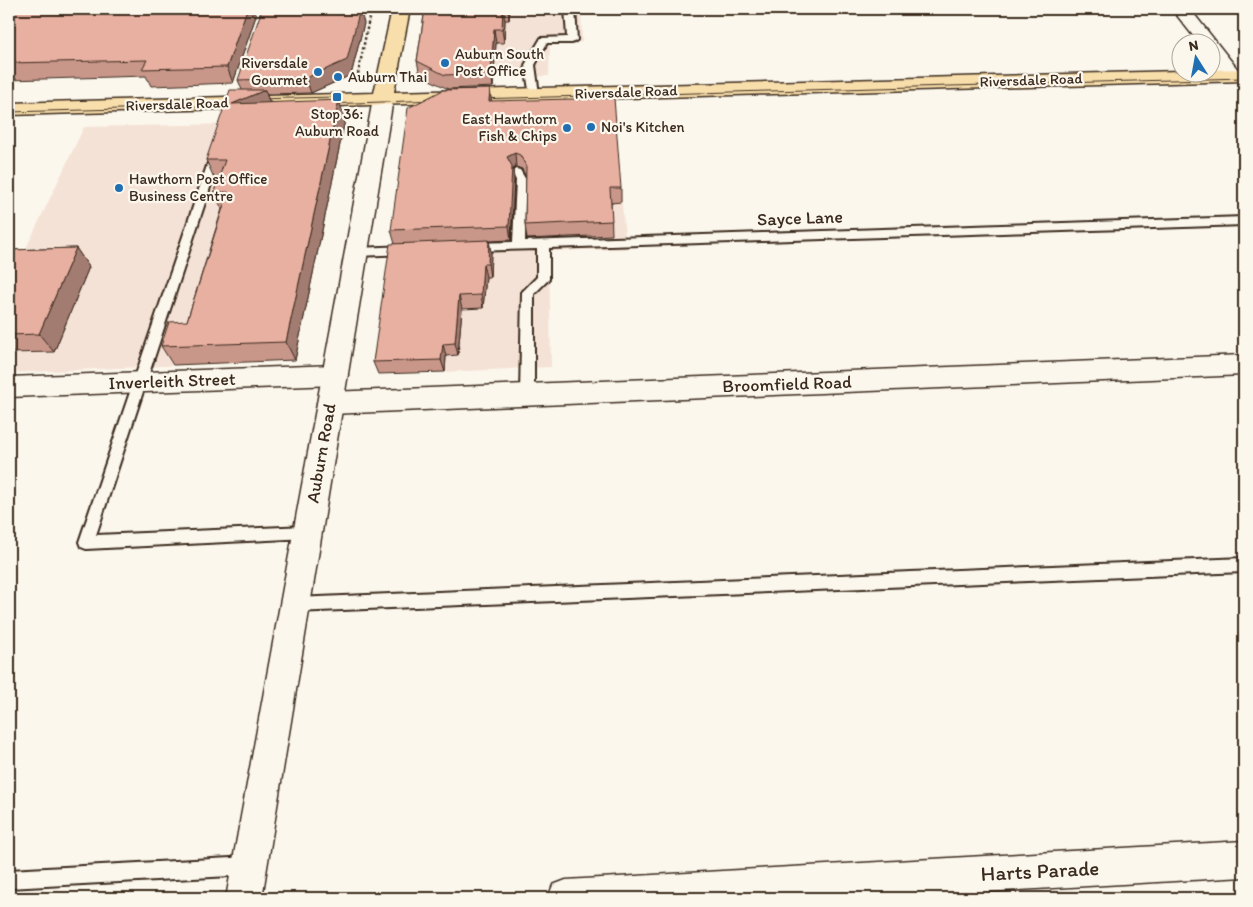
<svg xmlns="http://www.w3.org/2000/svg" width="1253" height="907" font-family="Itim,sans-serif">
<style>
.built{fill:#f5e2d6}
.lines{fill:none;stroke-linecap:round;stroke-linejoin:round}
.service-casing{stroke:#3b2a1e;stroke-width:4}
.minor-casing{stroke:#3b2a1e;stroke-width:3}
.secondary-casing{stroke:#3b2a1e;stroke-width:3}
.primary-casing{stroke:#3b2a1e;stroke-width:3}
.path{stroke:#3b2a1e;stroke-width:2.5;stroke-dasharray:2.5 2.5;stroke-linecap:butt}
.service{fill:#fbf7ec;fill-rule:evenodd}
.minor{fill:#fbf7ec;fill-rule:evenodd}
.secondary{fill:#fbf7ec;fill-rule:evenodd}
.primary{fill:#f8deab;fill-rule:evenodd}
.tram{stroke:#3b2a1e;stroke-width:1}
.wall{fill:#c8978a;stroke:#3b2a1e}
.shaded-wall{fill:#a27b71;stroke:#3b2a1e}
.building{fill:#e8b0a1;stroke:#3b2a1e}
.poi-dot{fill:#1f6fb2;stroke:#fbf7ec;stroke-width:2}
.labels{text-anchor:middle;stroke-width:4.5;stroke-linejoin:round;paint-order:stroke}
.far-poi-label{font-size:15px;fill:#3b2a1e;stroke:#fbf7ec;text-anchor:start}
.far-street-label{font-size:15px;fill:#3b2a1e;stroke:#fbf7ec}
.street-label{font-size:18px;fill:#3b2a1e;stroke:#fbf7ec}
.near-street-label{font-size:21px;fill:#3b2a1e;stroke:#fbf7ec}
</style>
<rect width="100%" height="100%" fill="#fbf7ec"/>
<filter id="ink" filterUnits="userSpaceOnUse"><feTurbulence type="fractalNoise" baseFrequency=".02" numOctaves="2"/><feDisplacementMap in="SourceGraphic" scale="10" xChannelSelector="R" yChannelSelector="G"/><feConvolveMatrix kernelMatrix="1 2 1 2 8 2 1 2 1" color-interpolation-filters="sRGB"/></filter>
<g filter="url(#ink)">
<!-- built -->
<g class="built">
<path d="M428,9h153l1,33 -32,1 -1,33 -126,3 -5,-3z"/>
<path d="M614,113l12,136 -77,2 2,116 -106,5 -33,-250z"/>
<path d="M232,124l101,54 -38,182 -286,13v-89l75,-157z"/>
</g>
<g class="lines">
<!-- service casing -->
<g class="service-casing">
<g id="service">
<path d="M565,9h10l2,31 -5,3h-25l-12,22 4,29 -5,3 -4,-1 -5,-31 16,-27 26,-1z"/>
<path d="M216,151l5,3 -125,381 211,-9 5,1 2,5 -2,5 -5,1 -221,11 -5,-2 -2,-5 132,-388z"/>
<path d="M516,169l4,1 6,10 -1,61 719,-24v8l-695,23v31l-15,15v101l-2,4 -5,1 -5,-1 -2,-4 2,-103 15,-15v-28l-65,2 -6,-4 6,-4 41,-1 3,-62 -5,-8z"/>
<path d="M408,246l6,4 -6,4 -52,2 -6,-4 6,-4z"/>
<path d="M1244,558v14l-949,40 -5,-2 -3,-5 3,-5 5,-2z"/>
<path d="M249,857l6,3 3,6 -3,6 -6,3 -240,13v-18z"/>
</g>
</g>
<!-- minor casing -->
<g class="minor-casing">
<g id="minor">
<path d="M1172,9h18l49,62 3,4 -3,4c-12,3 -25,-7 -29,-19 -1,-5 0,-13 0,-18h-12z"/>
<path d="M1244,355v20l-914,39 -9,-4 -4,-7 4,-7 9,-4z"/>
<path d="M335,365l9,3 4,7 -4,7 -9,3 -326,12v-20z"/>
<path d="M1244,841v36l-364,21h-332l5,-13 13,-5z"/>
</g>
</g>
<!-- secondary casing -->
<g class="secondary-casing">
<path id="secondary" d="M383,93l7,2 3,4 -131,799h-36l147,-799 3,-4z"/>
</g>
<!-- primary casing -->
<g class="primary-casing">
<path id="primary" d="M392,9h18l-16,83 786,-21v1h30v-2l34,-1v12l-1235,34v-12l365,-10z"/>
</g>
<!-- path -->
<path class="path" d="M357,79l14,-70"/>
<!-- service -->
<use href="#service" class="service"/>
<!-- minor -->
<use href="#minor" class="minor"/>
<!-- secondary -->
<use href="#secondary" class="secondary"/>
<!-- primary -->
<use href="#primary" class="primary"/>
<!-- tram -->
<g class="tram">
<path d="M254,99l82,-2"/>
<path d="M477,99l767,-21"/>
<path d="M327,104l110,-4"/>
<path d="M9,112l228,-6"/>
</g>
</g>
<!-- wall -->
<g class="wall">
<path d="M9,9l247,7 -23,67 -82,3 -5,-10 -137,4z"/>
<path d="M425,9h85l-1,11h-4l-1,23h-8l-3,44 -45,2 -28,-14 -3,-14z"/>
<path d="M364,23l-13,52 -40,18 -45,1 4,8 75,18 -50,240 -122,5 -12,-19 26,-25 35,-112 -8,-17 4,-12h-3l-9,-20 36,-70 -4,-10z"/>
<path d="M492,101l129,87v14l-10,1 1,32 -85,4 -2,-14 1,-48 -4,-8 -6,-2 -3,2 1,11 -3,60 -22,1 2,12 -1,24h-4l-3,31 -21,1 -4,46 -12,1 -1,16 -67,2 -5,-12 22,-118 -4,-14z"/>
<path d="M76,248l13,19 -35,85 -45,1v-103z"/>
</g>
<!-- shaded-wall -->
<g class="shaded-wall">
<path d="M247,9h7l2,7 -23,67 -6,-16z"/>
<path d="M360,9l4,14 -13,52 -40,18 -5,-15z"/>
<path d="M503,9l2,11 -1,23 -2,-14z"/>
<path d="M508,9h2l-1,11z"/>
<path d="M494,29l2,14 -3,44 -2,-14z"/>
<path d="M490,89l2,15 -3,-3z"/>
<path d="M265,90l7,20 -40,-6z"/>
<path d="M339,100l6,20 -50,240 -9,-18z"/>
<path d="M515,153l1,14 -3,2 1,11 -3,60 -2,-14 -2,-69z"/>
<path d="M489,240l2,13 -1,24 -2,-13z"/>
<path d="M76,248l13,19 -35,85 -15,-18z"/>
<path d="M483,264l3,13 -3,31 -2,-13z"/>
<path d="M459,296l3,13 -4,46 -3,-12z"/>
<path d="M443,344l3,12 -1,16 -4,-12z"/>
</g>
<!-- building -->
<g class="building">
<path d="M9,9h238l-20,58 -85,2 5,-9 -138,3z"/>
<path d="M262,9h98l-13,51 -41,18 -68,2z"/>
<path d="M425,9h78l-1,20h-8l-3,44 -46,2 -28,-14z"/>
<path d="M490,89l-1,12 125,-3 7,90h-11l2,33 -87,4 1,-59 -6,-11 -5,-2 -8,4 5,9 -3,60 -118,4 17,-122 35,-18z"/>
<path d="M230,90h35l-33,14 107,-4 -53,242 -125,4 8,-24 18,-1 41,-129h-14l11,-32h-19z"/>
<path d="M489,240l-1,24h-5l-2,31 -22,1 -4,47 -12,1 -2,16 -68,2 17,-118z"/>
<path d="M76,248l-37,86 -30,1v-85z"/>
</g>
</g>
<!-- markers -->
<g class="poi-dot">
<circle cx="445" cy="63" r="5"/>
<circle cx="318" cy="72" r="5"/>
<circle cx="338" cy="77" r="5"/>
<rect x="332" y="92" width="10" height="10" rx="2.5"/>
<circle cx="591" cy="127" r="5"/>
<circle cx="567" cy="128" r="5"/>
<circle cx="119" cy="188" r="5"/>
</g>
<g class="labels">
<!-- far-poi labels -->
<g class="far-poi-label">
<text x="455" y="59">Auburn South<tspan x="455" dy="17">Post Office</tspan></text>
<text x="308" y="68" text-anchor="end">Riversdale<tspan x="308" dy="17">Gourmet</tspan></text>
<text x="348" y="82">Auburn Thai</text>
<text x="337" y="119" text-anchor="middle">Stop 36:<tspan x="337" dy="17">Auburn Road</tspan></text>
<text x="557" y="124" text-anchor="end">East Hawthorn<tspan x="557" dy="17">Fish &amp; Chips</tspan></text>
<text x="601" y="132">Noi's Kitchen</text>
<text x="129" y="184">Hawthorn Post Office<tspan x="129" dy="17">Business Centre</tspan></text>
</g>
<!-- far-street labels -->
<g class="far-street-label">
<text transform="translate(1031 80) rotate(-2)" y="5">Riversdale Road</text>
<text transform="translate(626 92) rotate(-2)" y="5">Riversdale Road</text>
<text transform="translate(177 104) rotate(-2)" y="5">Riversdale Road</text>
</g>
<!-- street labels -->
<g class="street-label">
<text transform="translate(800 218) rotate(-2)" y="6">Sayce Lane</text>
<text transform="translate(172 381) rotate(-2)" y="6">Inverleith Street</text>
<text transform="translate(787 384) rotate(-2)" y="6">Broomfield Road</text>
<text transform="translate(321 453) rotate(-80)" y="6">Auburn Road</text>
</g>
<!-- near-street labels -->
<g class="near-street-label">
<text transform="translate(1040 871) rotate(-3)" y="7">Harts Parade</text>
</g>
</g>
<!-- margin -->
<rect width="1253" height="907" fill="none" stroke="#fbf7ec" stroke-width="30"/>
<rect x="15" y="15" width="1223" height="877" fill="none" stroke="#3b2a1e" stroke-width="2" filter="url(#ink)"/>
<!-- north arrow -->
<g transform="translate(1196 58) rotate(349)"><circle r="24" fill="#fbf7ec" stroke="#aea59a"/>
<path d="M0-4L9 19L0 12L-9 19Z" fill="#1f6fb2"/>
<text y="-8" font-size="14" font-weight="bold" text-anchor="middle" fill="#3b2a1e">N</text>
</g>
</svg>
